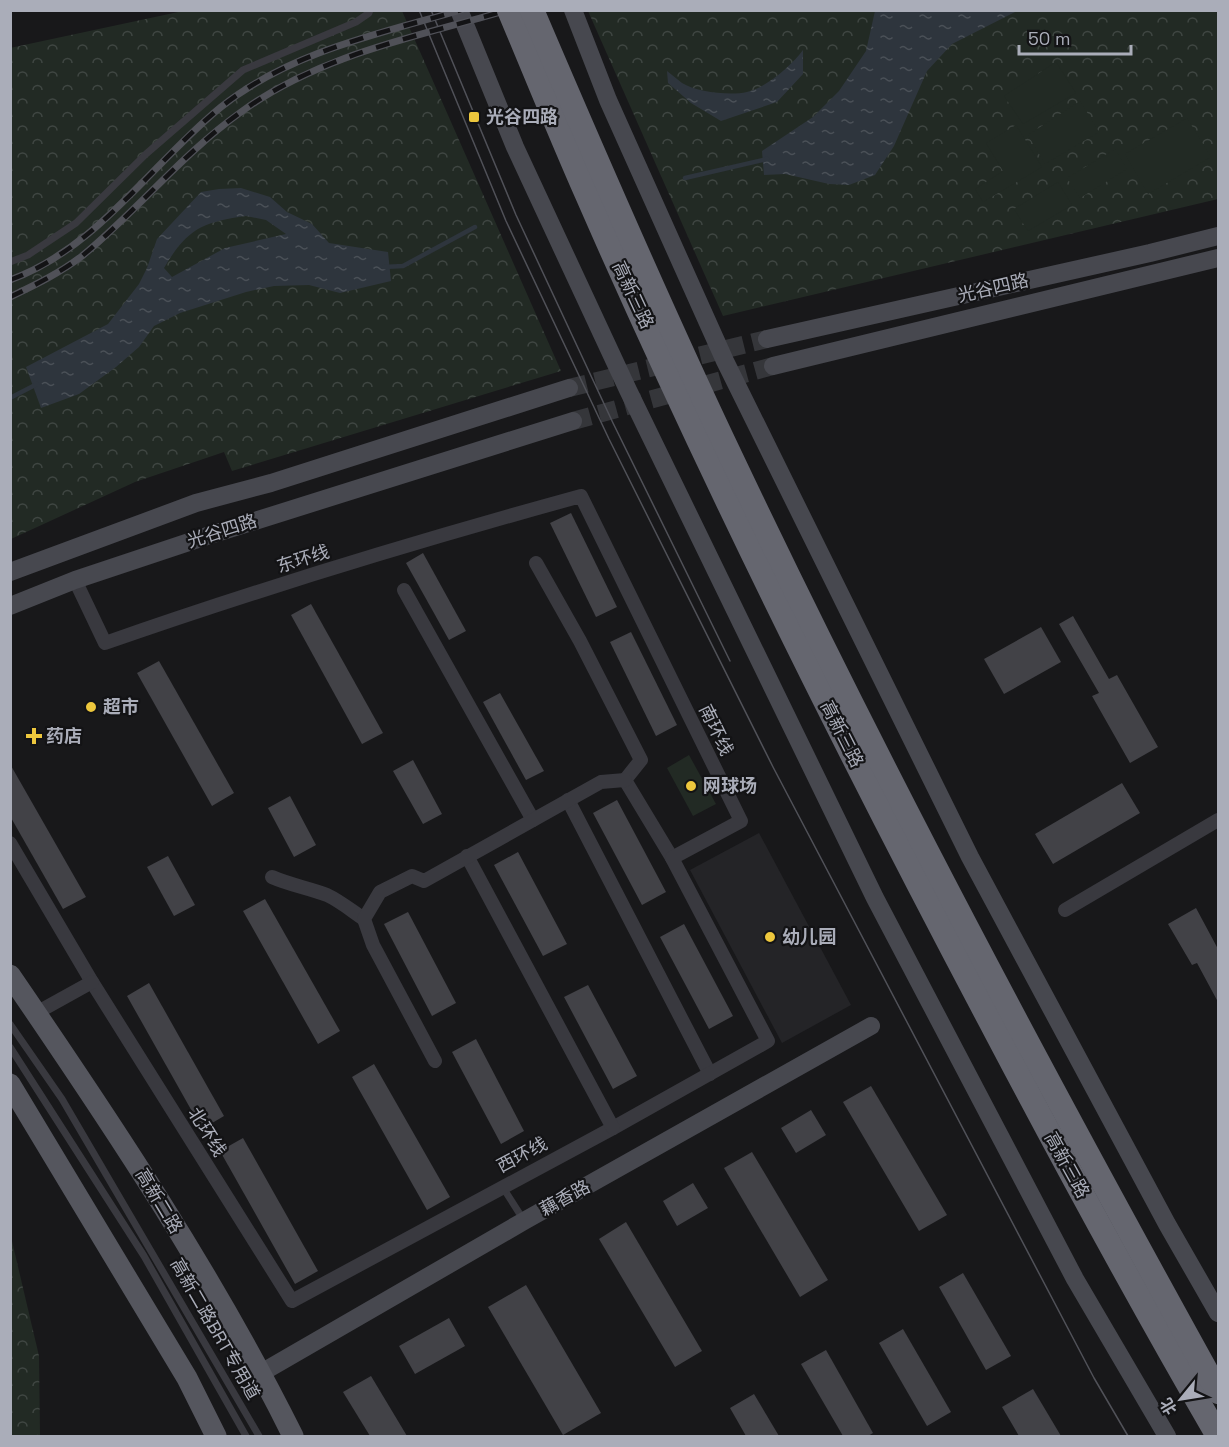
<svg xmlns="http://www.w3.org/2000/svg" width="1229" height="1447" font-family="'Space Grotesk','Noto Sans SC',sans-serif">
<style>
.built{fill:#242427}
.forest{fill:url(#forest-crowns)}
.pitch{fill:#222a24}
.water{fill:url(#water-ripples);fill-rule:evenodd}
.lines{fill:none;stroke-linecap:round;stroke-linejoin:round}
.stream{stroke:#2e353d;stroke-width:4.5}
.building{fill:#424247}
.secondary-tunnel{stroke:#35363a;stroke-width:18;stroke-dasharray:18 9;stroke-linecap:butt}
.lane{stroke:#39393f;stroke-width:7}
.street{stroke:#39393f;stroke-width:14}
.secondary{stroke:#47484f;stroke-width:18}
.primary{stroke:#55565e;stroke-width:21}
.tram{stroke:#505158;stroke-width:1.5}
.rail-casing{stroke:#505158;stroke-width:7}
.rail{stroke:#131315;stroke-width:4.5;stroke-dasharray:14;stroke-linecap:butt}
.highway-bridge{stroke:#65666f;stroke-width:24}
.poi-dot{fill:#edc73d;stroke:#131315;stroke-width:2}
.labels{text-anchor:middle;stroke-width:4.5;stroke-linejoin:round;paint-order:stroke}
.poi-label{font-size:18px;font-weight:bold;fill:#aaadb9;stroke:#131315;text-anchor:start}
.street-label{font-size:18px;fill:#aaadb9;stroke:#131315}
</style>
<defs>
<pattern id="forest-crowns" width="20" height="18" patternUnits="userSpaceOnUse" patternTransform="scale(1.5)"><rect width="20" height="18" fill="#222a24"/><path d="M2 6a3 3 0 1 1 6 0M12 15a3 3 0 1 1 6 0" fill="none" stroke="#3f4642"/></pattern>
<pattern id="water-ripples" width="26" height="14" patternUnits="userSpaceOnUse" patternTransform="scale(1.5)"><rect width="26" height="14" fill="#2e353d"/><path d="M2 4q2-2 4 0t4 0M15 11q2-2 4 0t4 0" fill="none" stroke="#4a5057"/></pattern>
</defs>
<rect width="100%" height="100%" fill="#18181a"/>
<!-- built -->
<path class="built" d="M759,833l92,172 -69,38 -92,-173z"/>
<!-- forest -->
<g class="forest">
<path d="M183,11h219l159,360 -329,100 -8,-19 -89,30 -124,57 -1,-491z"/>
<path d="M588,11h630v188l-495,117z"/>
<path d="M11,1237l28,119 1,80h-29z"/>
</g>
<!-- pitch -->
<g class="pitch">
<path d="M1056,62l20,31 -53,31 -19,-28z"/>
<path d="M1080,101l19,31 -54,32 -17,-29z"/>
<path d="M1187,118l24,39 -63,37 -23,-40z"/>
<path d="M1016,125l26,42 -59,35 -8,-13 28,-18 -17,-28z"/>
<path d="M1115,149l12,20 -47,29 -13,-20z"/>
<path d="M1058,182l14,23 -44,26 -14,-22z"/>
<path d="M689,755l27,49 -23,12 -26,-48z"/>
</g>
<!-- water -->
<g class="water">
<path d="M875,11h142l-65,33 -25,27 -33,75 -19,29 -26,10 -20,-1 -44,-10 -21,1 -2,-24 51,-34 26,-26 27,-40z"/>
<path d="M803,50v24l-26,28 -56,19 -30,-18 -23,-20 -1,-12c5,4 10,8 15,12 14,9 48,13 65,9 19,-4 45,-27 56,-42z"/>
<path d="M241,188l29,9 17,15 25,12 17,19 59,9 3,29 -51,12 -31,-8 -35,1 -28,6 -66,21 -26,13 -15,21 -23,20 -37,27 -38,14 -15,-41 82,-43 31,-40 8,-16 10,-29 44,-47 18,-3zM246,216l20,4 20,14 -61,14 -53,29 -8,-9c23,-39 38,-46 82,-52z"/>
</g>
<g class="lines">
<!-- stream -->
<g class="stream">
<path d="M685,178l82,-19"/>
<path d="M384,267l19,-1 72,-39"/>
<path d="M10,398l27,-14"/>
</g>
</g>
<!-- building -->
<g class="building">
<path d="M571,513l46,94 -21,10 -46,-94z"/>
<path d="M423,553l43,78 -17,9 -43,-77z"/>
<path d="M311,604l72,129 -21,11 -71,-129z"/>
<path d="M1073,616l36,63 8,-4 41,72 -28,16 -38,-67 7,-3 -40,-69z"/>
<path d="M1041,627l20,35 -57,32 -20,-35z"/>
<path d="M631,632l46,93 -21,11 -46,-94z"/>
<path d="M159,661l75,132 -22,13 -75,-133z"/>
<path d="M500,693l44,78 -18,9 -43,-78z"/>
<path d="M413,760l29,54 -19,10 -30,-53z"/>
<path d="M10,764l76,133 -23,12 -53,-93z"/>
<path d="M1122,783l18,30 -87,51 -18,-30z"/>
<path d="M290,796l26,49 -22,12 -26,-49z"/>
<path d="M617,800l49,92 -24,13 -49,-92z"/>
<path d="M518,852l49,92 -24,12 -49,-91z"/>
<path d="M168,856l27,49 -21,11 -27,-49z"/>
<path d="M265,899l75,132 -22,13 -75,-133z"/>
<path d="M1196,908l22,41v53l-21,-39 -5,2 -24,-41z"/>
<path d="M408,912l48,91 -24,13 -48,-92z"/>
<path d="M684,924l49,92 -24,13 -49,-92z"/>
<path d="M149,983l75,133 -22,13 -75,-133z"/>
<path d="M588,985l49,91 -24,13 -49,-92z"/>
<path d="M476,1039l48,92 -23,13 -49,-92z"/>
<path d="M374,1064l76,133 -23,13 -75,-133z"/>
<path d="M871,1086l76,129 -28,16 -76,-129z"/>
<path d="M811,1110l15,25 -30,18 -15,-25z"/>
<path d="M243,1138l75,133 -23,13 -75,-133z"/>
<path d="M752,1152l76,128 -28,17 -76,-129z"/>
<path d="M693,1183l15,25 -31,18 -14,-25z"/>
<path d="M626,1222l76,129 -27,16 -76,-128z"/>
<path d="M963,1273l48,83 -25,14 -47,-83z"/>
<path d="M526,1285l75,128 -38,22 -75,-128z"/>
<path d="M449,1318l16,28 -50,28 -16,-28z"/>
<path d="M903,1329l48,83 -24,14 -48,-83z"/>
<path d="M826,1350l47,83 -5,3h-25l-42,-72z"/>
<path d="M371,1376l36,60h-37l-27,-44z"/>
<path d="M1033,1389l28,47h-42l-17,-29z"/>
<path d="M754,1394l25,42h-33l-16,-28z"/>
</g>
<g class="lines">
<!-- secondary-tunnel -->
<g class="secondary-tunnel">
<path d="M569,388l198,-49"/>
<path d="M573,421l200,-55"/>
</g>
<!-- lane -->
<g class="lane">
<path d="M10,262l18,-7 48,-32 70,-69 97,-84 113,-48 13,-9 1,-3"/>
<path d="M10,1024l52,75 197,337"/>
<path d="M10,1047l134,209 102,180"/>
<path d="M502,1186l21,33"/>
</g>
<!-- street -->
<g class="street">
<path d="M536,563l44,78 61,119 -16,20 47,78"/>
<path d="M404,590l129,230"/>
<path d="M568,800l142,274"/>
<path d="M10,843l82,139 200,319 321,-173 155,-87 -96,-183 69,-37 -160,-325c-160,44 -319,92 -476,147l-30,-63"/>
<path d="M467,856l146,272"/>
<path d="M272,877c18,8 37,11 55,18 13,6 25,16 37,24"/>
<path d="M1065,910l153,-90"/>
<path d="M36,1013l56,-31"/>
<path d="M435,1061l-62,-116 -9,-26 16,-27 32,-16 12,5 177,-99 24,-2"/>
</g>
<!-- secondary -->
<g class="secondary">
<path d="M459,10l56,137 113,243 247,508 200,381 92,157"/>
<path d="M573,10l35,90 117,261 245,496 197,367 51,89"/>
<path d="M767,339l383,-86 68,-17"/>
<path d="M773,366l445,-108"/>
<path d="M10,572l186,-69 75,-20 298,-95"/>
<path d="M10,606l65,-26 132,-44 366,-115"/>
<path d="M261,1373l263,-152 347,-195"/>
</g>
<!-- primary -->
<g class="primary">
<path d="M10,975c102,149 203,300 283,461"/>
<path d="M10,1084l177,294 29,58"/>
</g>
<!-- tram -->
<g class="tram">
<path d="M419,10l87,211 103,218 164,328 321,611 34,58"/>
<path d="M431,10l85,205 97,208 117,238"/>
</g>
<!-- rail casing -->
<g class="rail-casing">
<g id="rail">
<path d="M10,280c88,-32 141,-116 211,-173 69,-55 157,-73 240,-97"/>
<path d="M10,297c25,-12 50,-24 72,-41 55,-45 100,-102 159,-144 78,-57 175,-75 267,-102"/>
</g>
</g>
<!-- rail -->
<use href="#rail" class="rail"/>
<!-- highway-bridge -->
<g class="highway-bridge">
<path d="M509,10c26,62 51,124 78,185 125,286 265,566 411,841 71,135 144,269 220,400"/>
<path d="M532,10c64,150 129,300 199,447 151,318 317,628 487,935"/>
</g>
</g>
<!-- markers -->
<g class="poi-dot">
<rect x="468" y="111" width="12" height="12" rx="3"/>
<circle cx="91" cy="707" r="6"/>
<path d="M31 727h6v6h6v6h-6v6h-6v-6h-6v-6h6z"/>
<circle cx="691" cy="786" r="6"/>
<circle cx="770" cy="937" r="6"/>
</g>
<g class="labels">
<!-- poi labels -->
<g class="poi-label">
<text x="486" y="123">光谷四路</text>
<text x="103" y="713">超市</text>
<text x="46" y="742">药店</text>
<text x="703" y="792">网球场</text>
<text x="782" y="943">幼儿园</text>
</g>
<!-- street labels -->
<g class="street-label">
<text transform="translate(993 288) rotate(-13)" y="6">光谷四路</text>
<text transform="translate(633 295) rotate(65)" y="6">高新三路</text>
<text transform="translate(222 531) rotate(-18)" y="6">光谷四路</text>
<text transform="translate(303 559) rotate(-17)" y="6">东环线</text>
<text transform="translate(716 730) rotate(64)" y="6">南环线</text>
<text transform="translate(842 734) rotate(63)" y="6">高新三路</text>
<text transform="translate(207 1132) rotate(58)" y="6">北环线</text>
<text transform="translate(522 1155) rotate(-28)" y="6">西环线</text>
<text transform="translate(1067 1165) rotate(61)" y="6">高新三路</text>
<text transform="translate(565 1198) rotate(-29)" y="6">藕香路</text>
<text transform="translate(159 1201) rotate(59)" y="6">高新二路</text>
<text transform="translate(215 1329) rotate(60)" y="6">高新二路BRT专用道</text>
</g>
</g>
<!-- border -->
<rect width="1229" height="1447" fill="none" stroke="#aaadb9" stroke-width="24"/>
<!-- north arrow -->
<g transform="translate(1181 1399) rotate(240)" stroke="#131315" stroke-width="4.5" paint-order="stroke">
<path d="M0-4.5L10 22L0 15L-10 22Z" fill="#aaadb9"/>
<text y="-9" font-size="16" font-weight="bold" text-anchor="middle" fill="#aaadb9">北</text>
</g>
<!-- scale -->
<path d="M1019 45v9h112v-9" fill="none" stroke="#aaadb9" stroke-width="3"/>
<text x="1028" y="45" font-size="18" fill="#aaadb9" stroke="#131315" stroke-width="4.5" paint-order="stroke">50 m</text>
</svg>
